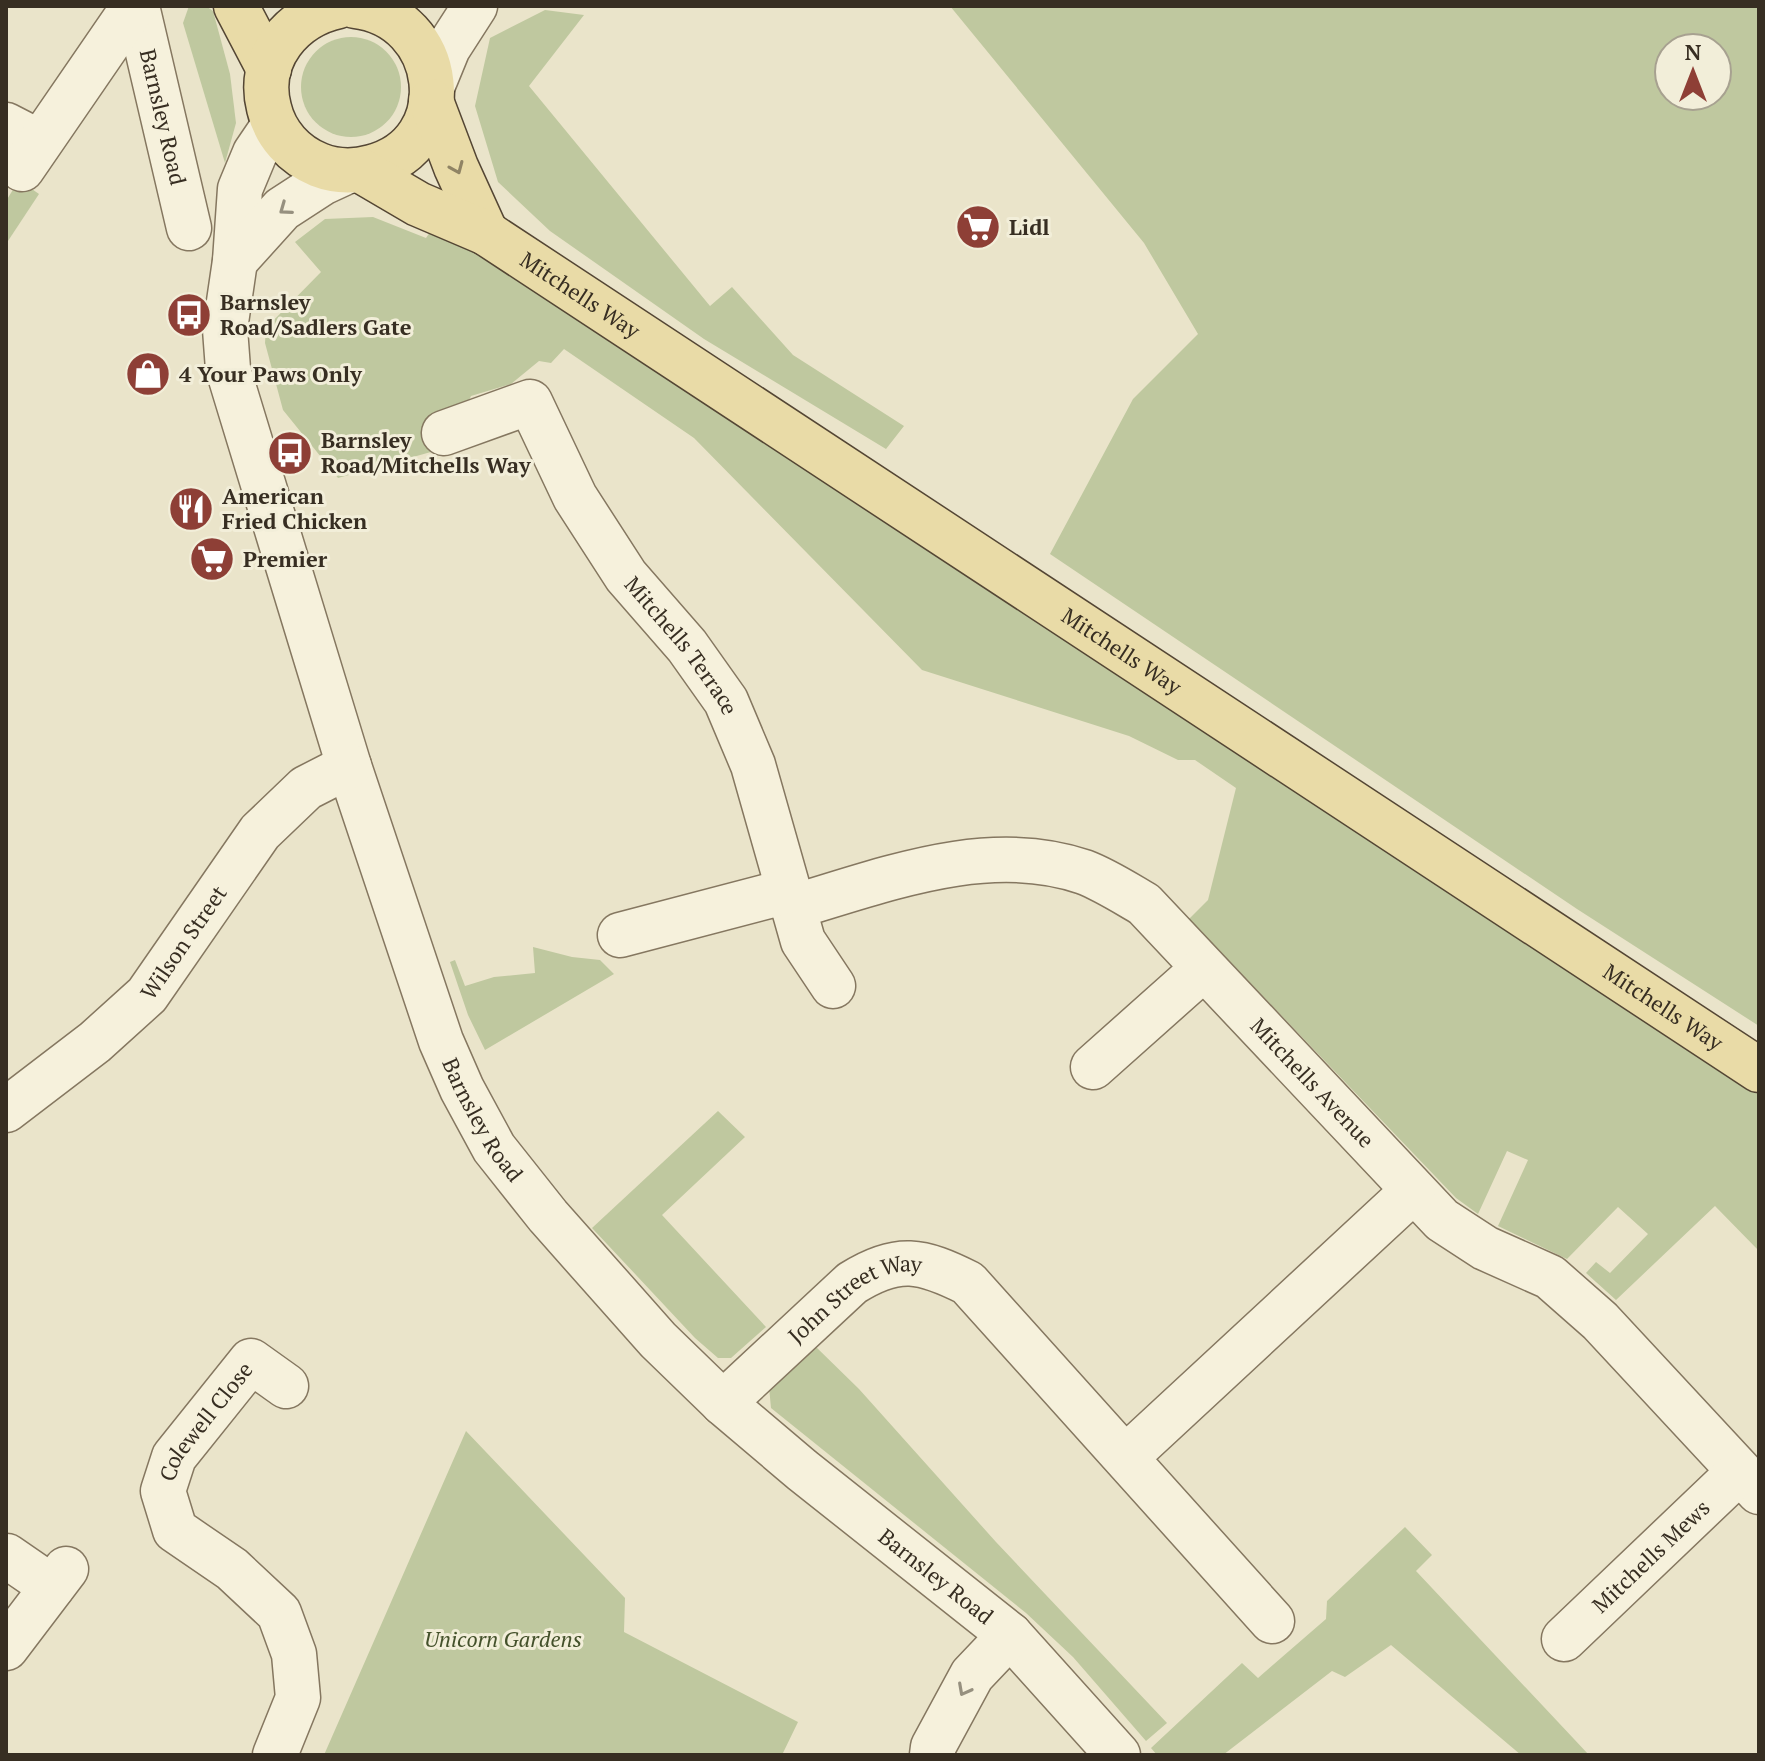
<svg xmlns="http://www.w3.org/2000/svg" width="1765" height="1761" font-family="'PT Serif',serif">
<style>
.green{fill:#bfc89f;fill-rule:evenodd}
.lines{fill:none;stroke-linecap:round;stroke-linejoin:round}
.minor-casing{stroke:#857760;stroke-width:47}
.major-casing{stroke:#544634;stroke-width:47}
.minor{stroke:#f6f1dc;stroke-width:44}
.major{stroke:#e9dba7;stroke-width:44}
.oneway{stroke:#908464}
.oneway2{stroke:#96907f}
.labels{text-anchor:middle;stroke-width:6;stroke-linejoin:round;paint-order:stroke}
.street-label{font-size:22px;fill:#372e22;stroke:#f2eed9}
.poi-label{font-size:22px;font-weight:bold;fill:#372e22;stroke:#f2eed9;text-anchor:start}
.park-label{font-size:22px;font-style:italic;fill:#44512b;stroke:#f2eed9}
</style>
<rect width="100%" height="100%" fill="#eae4ca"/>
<!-- green -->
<g class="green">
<path d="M189,6h17l7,5 17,63 6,49 -11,40 -42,-140z"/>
<path d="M950,6h809v1020l-182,-117 -527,-355 83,-155 65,-65 -54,-91zM1669,48h48v48h-48z"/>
<path d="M545,10l39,5 -55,71 181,220 22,-19 61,68 111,71 -18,23 -182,-110 -154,-108 -52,-49 -23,-76 15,-68z"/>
<circle cx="351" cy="87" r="50"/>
<path d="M19,180l20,14 -33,50v-43z"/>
<path d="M373,217l53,21 8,-12 353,224 972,643v158l-44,-45 -99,94 -30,-27 10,-11 14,11 38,-39 -30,-27 -51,52 -69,-33 30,-66 -21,-9 -29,63 -22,-16 -267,-279 19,-19 28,-112 -41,-28h-17l-49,-24 -207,-66 -228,-232 -130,-89 -13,14 -12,-2 -28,23 -40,12 -7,15 -26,39 -100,28 -55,-68 -18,-67 1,-15 55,-56 -26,-30 30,-23z"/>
<path d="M533,947l39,10 28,3 14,14 -129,76 -17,-35 -18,-53 5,-2 10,26 29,-9 41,-4z"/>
<path d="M718,1111l27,26 -83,78 104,112 -35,31h-13l-23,-20 -103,-110z"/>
<path d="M815,1346l44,43 137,153 171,181 -21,18 -73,-84 -47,-44 -255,-205 -2,-21z"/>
<path d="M466,1431l159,167 -1,34 174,90 -16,33h-458z"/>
<path d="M1405,1527l27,28 -16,16 173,184h-68l-130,-110 -46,32 -13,-6 -109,84h-66l-6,-7 91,-85 16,15 68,-59 1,-18z"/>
</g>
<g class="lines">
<!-- minor casing -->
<g class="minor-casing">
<g id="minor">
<path id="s1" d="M137,6l52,222"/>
<path d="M432,87l16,-39 27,-42"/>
<path d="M6,125l33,17"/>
<path id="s2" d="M274,125l-19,28 -15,36 -5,72 -10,68 3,40 121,397 92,275 21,48 32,59 54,68 110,124 65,63 79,67 208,165 108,120"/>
<path d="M22,169l112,-163"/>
<path d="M235,261l47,-52 40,-26 26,-12"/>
<path id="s3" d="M444,433l86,-31 45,95 51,79 61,70 39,55 27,64 50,176 30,45"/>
<path id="s4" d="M793,907c92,-27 195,-68 291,-35 21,8 41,21 60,32l298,316 43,28 65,29 50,44 159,171"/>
<path d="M620,935l168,-44"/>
<path d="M1093,1067l110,-98"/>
<path id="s5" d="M6,1110l89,-68 52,-47 113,-163 46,-44 43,-22"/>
<path id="s6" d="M723,1403l129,-120c46,-29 70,-23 116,0l304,338"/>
<path d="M1126,1457l287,-266"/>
<path d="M7,1556l45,31"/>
<path id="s7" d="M1564,1639l175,-167"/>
<path d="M6,1648l60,-79"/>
<path id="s8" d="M275,1755l23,-57 -4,-44 -15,-41 -47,-44 -57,-39 -12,-39 11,-34 77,-96 35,25"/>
<path d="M932,1755l1,-8 39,-72 38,-40"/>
</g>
</g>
<!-- major casing -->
<g class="major-casing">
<g id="major">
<path d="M236,6l33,63"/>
<path d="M339,6c-47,10 -83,52 -70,102 6,26 25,47 50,57 18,7 35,7 53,2 89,-23 75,-150 -17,-161"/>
<path d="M431,101l25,66 30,66"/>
<path id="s9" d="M360,170l58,34 68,29 1273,837"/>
</g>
</g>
<!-- minor -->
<use href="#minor" class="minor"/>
<!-- major -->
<use href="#major" class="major"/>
</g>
<!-- one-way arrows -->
<defs><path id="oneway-chevron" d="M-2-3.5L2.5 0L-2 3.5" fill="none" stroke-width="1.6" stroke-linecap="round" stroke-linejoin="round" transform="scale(2)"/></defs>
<use class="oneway" href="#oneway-chevron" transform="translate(457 168) rotate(67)"/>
<g class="oneway2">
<use href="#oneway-chevron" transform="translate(285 209) rotate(144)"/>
<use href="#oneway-chevron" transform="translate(964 1690) rotate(118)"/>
</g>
<!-- icons -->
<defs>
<g id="supermarket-disc" transform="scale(2.3)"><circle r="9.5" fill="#8e3f36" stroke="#f2eed9"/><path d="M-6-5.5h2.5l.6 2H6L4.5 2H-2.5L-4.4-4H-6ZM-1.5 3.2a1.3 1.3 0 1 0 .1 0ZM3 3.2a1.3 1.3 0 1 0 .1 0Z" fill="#fff"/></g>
<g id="bus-disc" transform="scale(2.3)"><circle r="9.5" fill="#8e3f36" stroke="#f2eed9"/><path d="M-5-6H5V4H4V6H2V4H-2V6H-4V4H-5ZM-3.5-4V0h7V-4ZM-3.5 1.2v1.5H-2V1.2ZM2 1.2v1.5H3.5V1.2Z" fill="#fff"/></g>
<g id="shop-disc" transform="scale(2.3)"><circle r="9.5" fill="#8e3f36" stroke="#f2eed9"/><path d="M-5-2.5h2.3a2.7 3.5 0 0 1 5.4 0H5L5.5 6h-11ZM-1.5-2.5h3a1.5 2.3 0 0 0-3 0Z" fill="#fff"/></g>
<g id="restaurant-disc" transform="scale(2.3)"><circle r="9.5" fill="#8e3f36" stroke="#f2eed9"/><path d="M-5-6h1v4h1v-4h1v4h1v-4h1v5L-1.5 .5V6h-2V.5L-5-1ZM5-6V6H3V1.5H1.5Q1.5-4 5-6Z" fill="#fff"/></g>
</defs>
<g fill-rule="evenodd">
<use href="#supermarket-disc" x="978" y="227"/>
<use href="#bus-disc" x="189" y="315"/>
<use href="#shop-disc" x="148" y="374"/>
<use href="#bus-disc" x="290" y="453"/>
<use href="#restaurant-disc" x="191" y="509"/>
<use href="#supermarket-disc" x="212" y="559"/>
</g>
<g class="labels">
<!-- street labels -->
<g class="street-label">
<text dy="8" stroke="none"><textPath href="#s1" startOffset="114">Barnsley Road</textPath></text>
<text dy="8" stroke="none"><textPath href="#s9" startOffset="254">Mitchells Way</textPath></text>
<text dy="8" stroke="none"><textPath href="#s3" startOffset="380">Mitchells Terrace</textPath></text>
<text dy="8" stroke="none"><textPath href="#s9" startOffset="902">Mitchells Way</textPath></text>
<text dy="8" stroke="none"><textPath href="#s5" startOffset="246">Wilson Street</textPath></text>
<text dy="8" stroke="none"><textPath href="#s9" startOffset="1550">Mitchells Way</textPath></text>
<text dy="8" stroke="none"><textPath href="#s4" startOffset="612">Mitchells Avenue</textPath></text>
<text dy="8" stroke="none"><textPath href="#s2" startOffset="1048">Barnsley Road</textPath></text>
<text dy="8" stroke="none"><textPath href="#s6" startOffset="172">John Street Way</textPath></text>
<text dy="8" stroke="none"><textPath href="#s8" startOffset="406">Colewell Close</textPath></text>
<text dy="8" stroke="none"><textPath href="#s7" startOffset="120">Mitchells Mews</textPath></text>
<text dy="8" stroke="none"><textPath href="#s2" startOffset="1696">Barnsley Road</textPath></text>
</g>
<!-- poi labels -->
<g class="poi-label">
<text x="1009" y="235">Lidl</text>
<text x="220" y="310">Barnsley<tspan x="220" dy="25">Road/Sadlers Gate</tspan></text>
<text x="179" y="382">4 Your Paws Only</text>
<text x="321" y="448">Barnsley<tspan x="321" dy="25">Road/Mitchells Way</tspan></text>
<text x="222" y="504">American<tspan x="222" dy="25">Fried Chicken</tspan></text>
<text x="243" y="567">Premier</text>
</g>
<!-- park labels -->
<g class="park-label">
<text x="503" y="1647">Unicorn Gardens</text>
</g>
</g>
<!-- border -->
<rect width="1765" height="1761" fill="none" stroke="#372e22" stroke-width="16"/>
<!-- north arrow -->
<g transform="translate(1693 72)"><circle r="38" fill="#f2eed9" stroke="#a7a190" stroke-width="2"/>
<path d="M0-6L14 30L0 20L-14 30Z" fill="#8e3f36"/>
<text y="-12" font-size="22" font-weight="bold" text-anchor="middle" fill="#372e22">N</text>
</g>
</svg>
